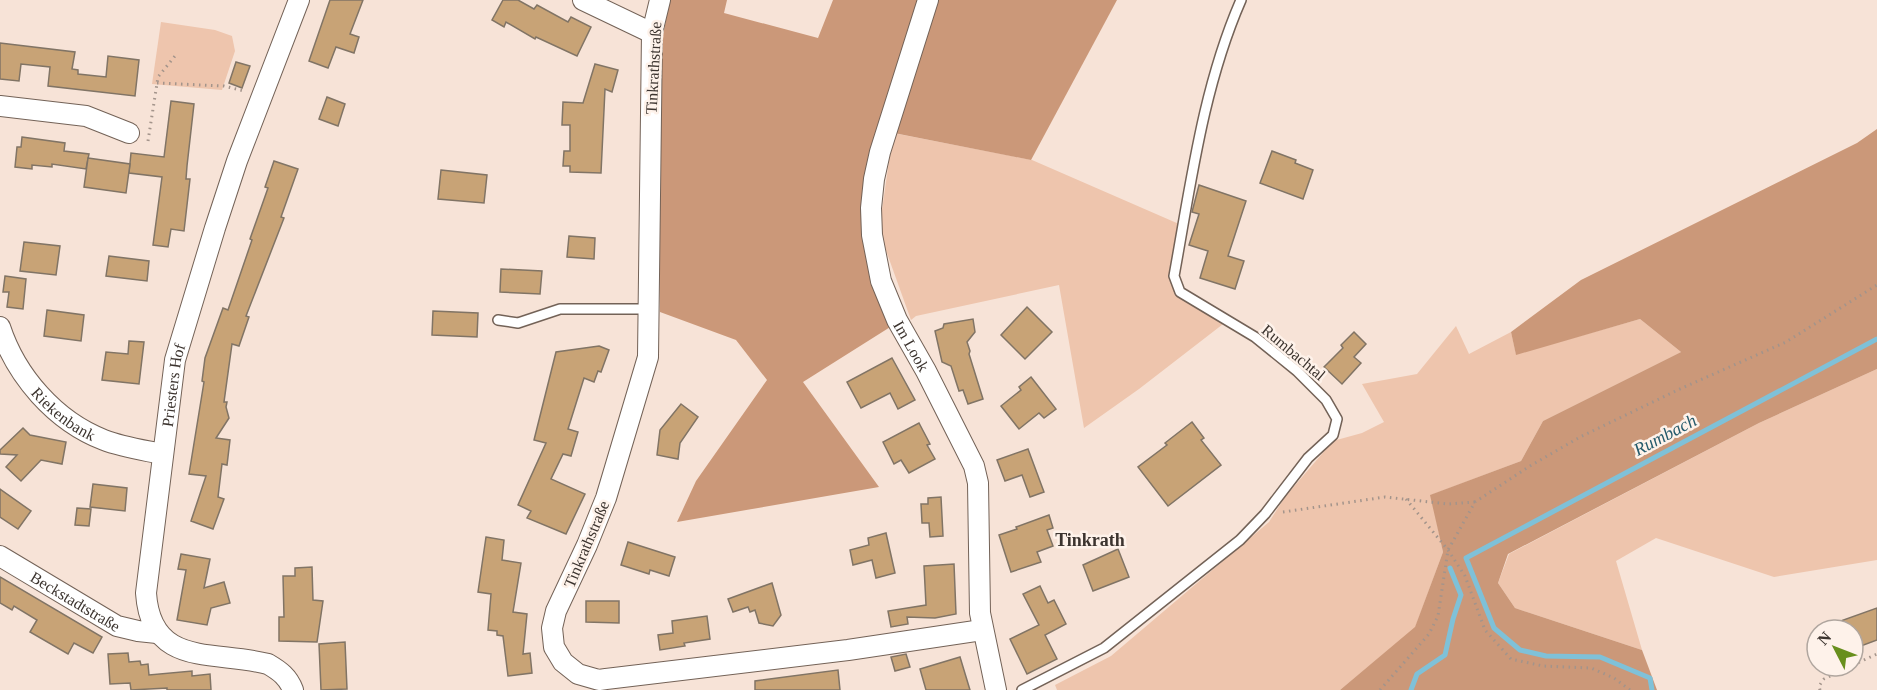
<svg xmlns="http://www.w3.org/2000/svg" width="1877" height="690" font-family="'Times New Roman',serif">
<style>
.green{fill:#eec5ad}
.forest{fill:#cb9879}
.lines{fill:none;stroke-linecap:round;stroke-linejoin:round}
.stream{stroke:#7fc1d8;stroke-width:5}
.building{fill:#c8a376;stroke:#817465;stroke-width:1.5}
.lane-casing{stroke:#736257;stroke-width:12}
.street-casing{stroke:#736257;stroke-width:22}
.path{stroke:#a3948b;stroke-width:3;stroke-dasharray:1.5 4.5;stroke-linecap:butt}
.lane{stroke:#fff;stroke-width:9}
.street{stroke:#fff;stroke-width:20}
.labels{text-anchor:middle;stroke-width:5;stroke-linejoin:round;paint-order:stroke}
.street-label{font-size:16px;fill:#3c342f;stroke:#fef2ea}
.water-label{font-size:18px;font-style:italic;fill:#265b6c;stroke:#fef2ea}
.neighbourhood-label{font-size:18px;font-weight:bold;fill:#3c342f;stroke:#fef2ea}
</style>
<rect width="100%" height="100%" fill="#f7e3d7"/>
<!-- green -->
<g class="green">
<path d="M161,22l54,8 17,6 3,15 -13,39 -70,-6z"/>
<path d="M893,133l139,27 147,64 -8,56 7,14 49,27 -88,68 -55,39 -25,-143 -143,31 -5,4 -32,-89z"/>
<path d="M1640,319l41,33 -138,69 -22,40 -90,34 12,57 -28,76 -75,62h-283l-2,-5 56,-29 158,-134 16,-25 48,-56 29,-8 22,-11 -22,-38 55,-10 39,-48 13,28 42,-22 5,22z"/>
<path d="M1877,369v191l-103,17 -118,-39 -40,23 26,89 -127,-42 -17,-25 11,-29 250,-131z"/>
</g>
<!-- forest -->
<g class="forest">
<path d="M670,0h57l-3,13 94,25 15,-38h89l-57,210 30,114 -92,58 76,105 -202,35 19,-41 71,-101 -31,-40 -76,-28 -1,-257z"/>
<path d="M932,0h185l-86,160 -137,-27z"/>
<path d="M1877,129v240l-118,54 -251,131 -10,29 17,25 127,42 15,40h-317l75,-63 28,-75 -13,-57 91,-34 22,-40 138,-69 -41,-33 -124,36 -5,-23 70,-52 276,-137z"/>
</g>
<g class="lines">
<!-- stream -->
<g class="stream">
<path d="M1411,690l6,-16 28,-19 8,-36 8,-24 -11,-27"/>
<path d="M1652,690l-2,-12 -50,-21 -54,-1 -26,-6 -26,-22 -28,-70 411,-219"/>
</g>
</g>
<!-- building -->
<g class="building">
<path d="M330,0h33l-13,34 9,3 -5,16 -18,-6 -8,21 -19,-7z"/>
<path d="M503,0h15l16,9 3,-4 31,17 3,-5 20,10 -14,29 -41,-19 -1,2 -29,-17 -2,5 -12,-7z"/>
<path d="M0,43l75,9 -3,17 6,1v4l28,3 2,-21 31,4 -4,36 -87,-10 2,-19 -29,-3 -2,17 -19,-2z"/>
<path d="M236,62l14,4 -8,22 -13,-5z"/>
<path d="M595,64l23,6 -6,22 -7,-3 -4,84 -31,-1v-6h-7l1,-15h6v-26h-8l1,-23 20,1z"/>
<path d="M327,97l18,7 -7,22 -19,-7z"/>
<path d="M171,101l23,3 -7,62 -1,13h4l-6,52 -13,-2 -3,18 -15,-2 9,-68 -33,-4 2,-20 33,4z"/>
<path d="M22,137l43,6 -1,8 25,3 -3,15 -34,-5v3l-20,-2v4l-17,-2 2,-20h4z"/>
<path d="M1272,151l24,9 -1,3 18,7 -10,29 -43,-16z"/>
<path d="M88,158l42,6 -4,29 -42,-6z"/>
<path d="M274,161l24,8 -17,48 3,1 -38,98 3,1 -10,29 -7,-2 -8,58h3l-1,5 3,11 -13,20 14,2 -3,25 -5,-1 -4,33 6,2 -11,30 -22,-8 15,-45 -17,-2 15,-92 -2,-1 3,-23 18,-50 5,2 24,-70 -2,-1 18,-51 -3,-1z"/>
<path d="M441,170l46,5 -3,28 -46,-4z"/>
<path d="M1199,185l47,16 -18,55 16,5 -9,28 -35,-11 8,-27 -19,-6 10,-31 -7,-2z"/>
<path d="M569,236l26,2 -1,21 -27,-2z"/>
<path d="M24,242l36,4 -4,29 -36,-4z"/>
<path d="M109,256l40,5 -2,20 -41,-5z"/>
<path d="M501,269l41,2 -2,23 -40,-2z"/>
<path d="M5,276l21,3 -3,30 -16,-2 2,-15h-6z"/>
<path d="M1027,307l25,25 -27,27 -24,-24z"/>
<path d="M47,310l37,5 -3,26 -37,-5z"/>
<path d="M433,311l45,2 -1,24 -45,-2z"/>
<path d="M973,319l2,13 -8,10 3,9 -1,3 14,45 -15,5 -5,-14 -4,1 -8,-25 -9,-4 -7,-31 8,-3 1,-4z"/>
<path d="M1354,332l12,12 -12,13 7,6 -19,21 -18,-17 19,-19 -2,-3z"/>
<path d="M129,341l15,1 -5,42 -37,-4 4,-28 22,2z"/>
<path d="M599,346l10,4 -8,22 -3,-1 -4,11 -10,-4 -16,51 10,3 -7,24 -8,-2 -12,25 34,15 -19,40 -39,-16 4,-7 -13,-6 28,-62 -12,-3 22,-88z"/>
<path d="M892,358l23,42 -17,9 -8,-16 -29,15 -14,-26z"/>
<path d="M1031,377l25,32 -12,9 -5,-5 -20,16 -18,-23 20,-16 -2,-3z"/>
<path d="M681,404l17,13 -18,26 -2,16 -21,-4 3,-25z"/>
<path d="M1192,422l12,16 -3,2 20,25 -53,41 -30,-39 29,-22 -2,-2z"/>
<path d="M919,423l11,21 -3,1 8,14 -26,14 -8,-13 -7,4 -11,-22z"/>
<path d="M23,428l7,7 36,7 -4,22 -21,-4 -20,21 -15,-14 11,-12 -17,-1v-4z"/>
<path d="M1028,449l16,43 -14,5 -8,-22 -17,6 -8,-21z"/>
<path d="M93,484l34,4 -2,23 -35,-4z"/>
<path d="M0,489l31,22 -13,18 -18,-12z"/>
<path d="M941,497l2,39 -13,1 -1,-14h-7l-1,-19h7v-6z"/>
<path d="M77,508l14,1 -2,17 -14,-1z"/>
<path d="M1049,515l4,13 -6,2 6,16 -16,6 4,10 -30,10 -12,-37 18,-6 -1,-2z"/>
<path d="M886,533l9,40 -19,5 -4,-18 -19,5 -3,-15 19,-5 -1,-7z"/>
<path d="M486,537l18,3 -2,20 19,3 -8,49 14,2 -4,40 7,-1 2,20 -24,3 -5,-40 -6,-1v-4l-9,-1 3,-36 -13,-2z"/>
<path d="M628,542l47,15 -6,19 -19,-6 -1,4 -28,-9z"/>
<path d="M1118,549l11,28 -36,14 -10,-26z"/>
<path d="M181,554l29,5 -6,29 20,-6 6,21 -19,5 -4,17 -30,-5 9,-50 -8,-1z"/>
<path d="M954,564l2,50 -21,4 -28,-1 1,7 -17,3 -3,-16 38,-6 -2,-39z"/>
<path d="M312,567l1,33 10,1 -6,41 -38,-1v-24h5l-1,-41h12v-8z"/>
<path d="M0,577l102,60 -9,16 -19,-10 -6,11 -38,-22 7,-12 -23,-14 -2,4 -12,-7z"/>
<path d="M772,583l9,32 -8,11 -14,-3 -4,-13 -5,2 -2,-5 -15,5 -5,-13z"/>
<path d="M1040,586l8,17 6,-3 12,24 -21,11 12,24 -30,15 -17,-35 29,-14 -16,-31z"/>
<path d="M586,601h33v22l-33,-1z"/>
<path d="M1877,608v32l-24,9v-19h-32v-2z"/>
<path d="M707,616l3,23 -26,4 1,3 -25,4 -2,-15 15,-2 -1,-12z"/>
<path d="M345,642l2,47 -26,1 -2,-46z"/>
<path d="M128,653l1,9 11,-1 1,4 7,-1 1,11 43,-4v5l18,-2 1,16h-44v-2l-36,2 -1,-7 -20,1 -2,-30z"/>
<path d="M906,654l4,13 -15,4 -4,-14z"/>
<path d="M960,657l10,33h-44l-6,-21z"/>
<path d="M838,670l2,20h-85v-9z"/>
</g>
<g class="lines">
<!-- lane casing -->
<g class="lane-casing">
<g id="lane">
<path d="M498,320l20,3 42,-14h88"/>
<path d="M1022,690l82,-42 136,-108 25,-26 43,-56 25,-23 4,-16 -11,-19 -29,-29 -42,-34 -75,-45 -6,-16c17,-93 29,-189 67,-276"/>
</g>
</g>
<!-- street casing -->
<g class="street-casing">
<g id="street">
<path d="M583,0l69,33"/>
<path d="M660,0l-8,33 -4,324 -42,141 -19,47 -31,66 -4,17 2,19 9,15 15,12 21,6 7,-1 242,-29 134,-20"/>
<path id="s1" d="M928,0l-48,152 -6,27 -3,29 1,27 9,46 16,39 29,51 48,95 4,17 2,130 16,77"/>
<path d="M0,106l86,10 43,17"/>
<path id="s2" d="M0,327c16,49 55,94 104,113 18,7 39,10 58,14"/>
<path id="s3" d="M0,556l117,70 21,5 19,2"/>
<path id="s4" d="M293,690c-5,-13 -13,-19 -25,-26 -54,-14 -117,4 -122,-71l29,-233 40,-132 22,-67 62,-161"/>
</g>
</g>
<!-- path -->
<g class="path">
<path d="M157,83l67,3 20,5"/>
<path d="M148,141l10,-64 17,-21"/>
<path d="M1406,499l42,51 17,26 20,54 26,29 32,7 48,2 23,10 16,12"/>
<path d="M1283,512l102,-15 63,7 27,-2"/>
<path d="M1853,665l24,-11"/>
<path d="M1380,690l49,-56 9,-18 10,-66 27,-48 55,-36 50,-29 102,-49 104,-46 91,-57"/>
<path d="M1820,690l-1,-4 5,-7 27,-13"/>
</g>
<!-- lane -->
<use href="#lane" class="lane"/>
<!-- street -->
<use href="#street" class="street"/>
</g>
<g class="labels">
<!-- street labels -->
<g class="street-label">
<text transform="translate(653 68) rotate(-87)" y="6">Tinkrathstraße</text>
<text dy="6" stroke="none"><textPath href="#s1" startOffset="362">Im Look</textPath></text>
<text transform="translate(1294 352) rotate(40)" y="6">Rumbachtal</text>
<text dy="6" stroke="none"><textPath href="#s4" startOffset="405">Priesters Hof</textPath></text>
<text dy="6" stroke="none"><textPath href="#s2" startOffset="110">Riekenbank</textPath></text>
<text transform="translate(586 544) rotate(-67)" y="6">Tinkrathstraße</text>
<text dy="6" stroke="none"><textPath href="#s3" startOffset="88">Beckstadtstraße</textPath></text>
</g>
<!-- water labels -->
<g class="water-label">
<text transform="translate(1665 435) rotate(-28)" y="6">Rumbach</text>
</g>
<!-- neighbourhood labels -->
<g class="neighbourhood-label">
<text x="1090" y="546">Tinkrath</text>
</g>
</g>
<!-- north arrow -->
<g transform="translate(1835 648) rotate(312)"><circle r="28" fill="#fef2ea" stroke="#b0a69f" stroke-width="1.5"/>
<path d="M0-4.5L10 22L0 15L-10 22Z" fill="#688f1d"/>
<text y="-9" font-size="16" font-weight="bold" text-anchor="middle" fill="#3c342f">N</text>
</g>
</svg>
